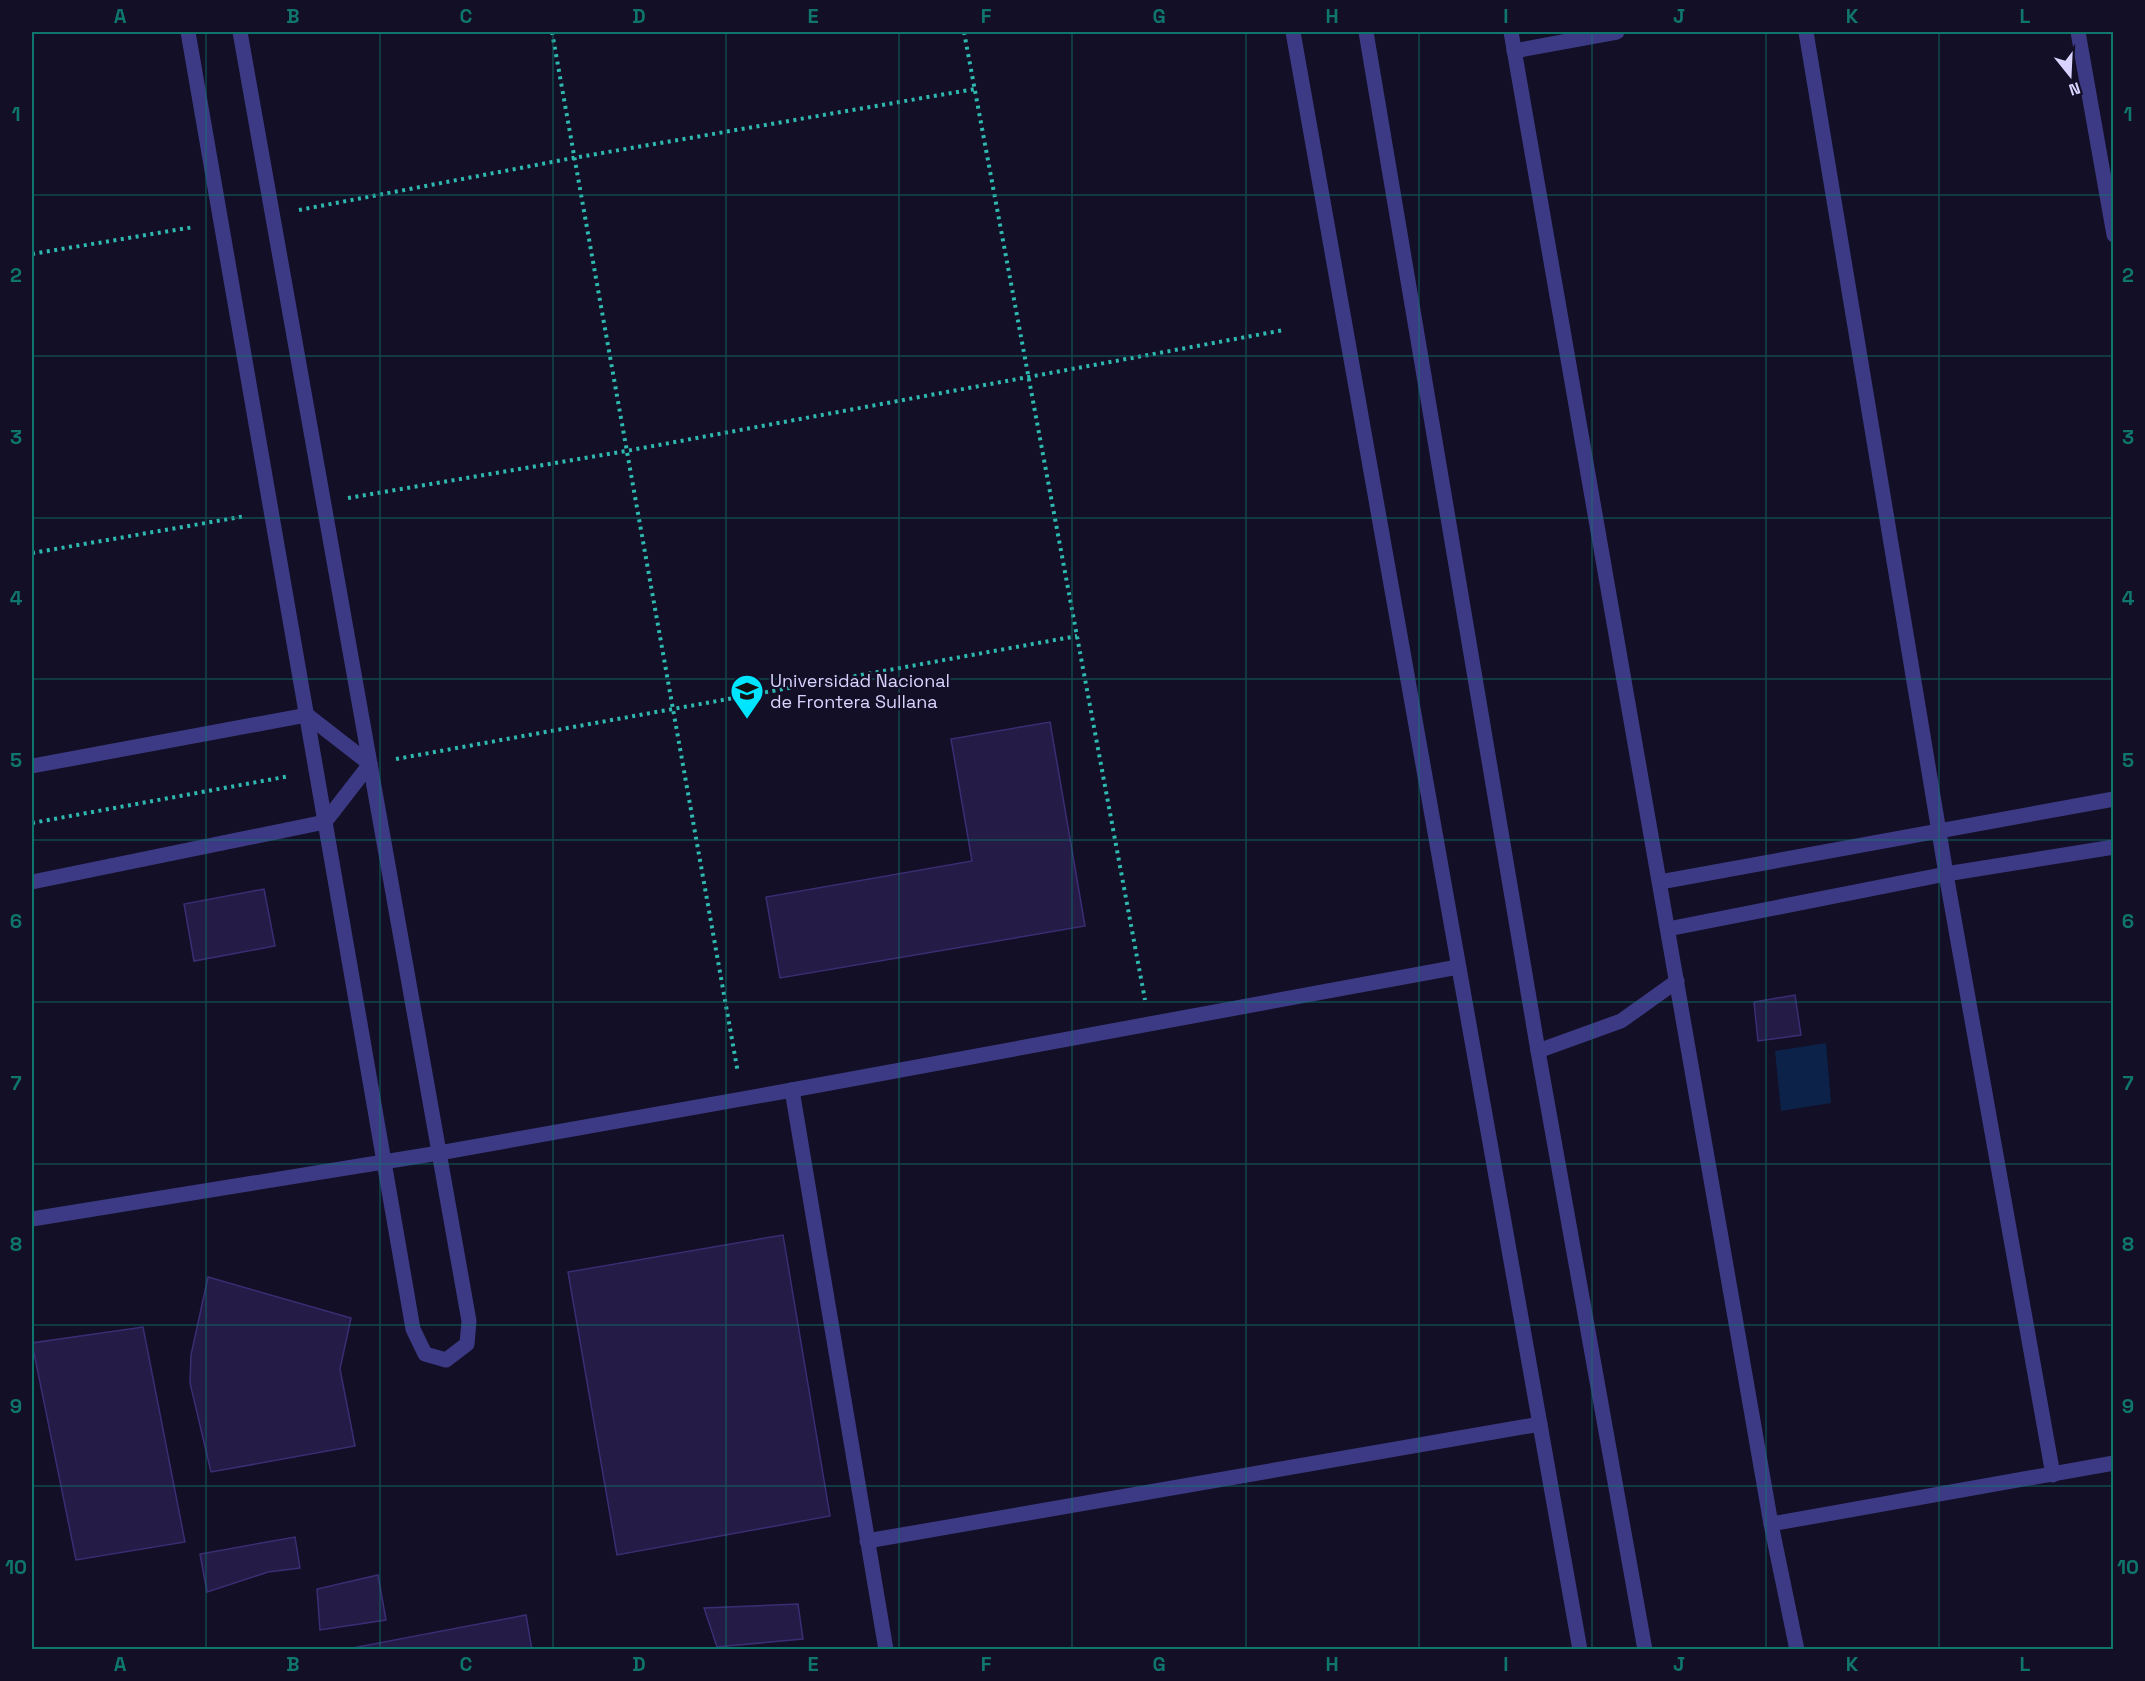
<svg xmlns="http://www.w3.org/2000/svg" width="2145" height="1681" font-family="'Space Grotesk',sans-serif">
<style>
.water{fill:#0c2248}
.building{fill:#241b47;stroke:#3b2d73;stroke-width:1.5}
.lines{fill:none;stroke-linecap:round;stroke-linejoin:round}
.path{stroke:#2fb8b0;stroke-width:4;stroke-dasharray:3 4.5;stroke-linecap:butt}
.minor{stroke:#3d3a85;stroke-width:15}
.grid{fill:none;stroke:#0f766e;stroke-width:1.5;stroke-opacity:0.55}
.labels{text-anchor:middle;stroke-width:4.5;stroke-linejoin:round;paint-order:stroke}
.poi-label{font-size:18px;fill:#d9d4ff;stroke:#130f26;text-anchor:start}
.neatline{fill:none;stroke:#0f766e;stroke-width:2}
.grid-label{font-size:20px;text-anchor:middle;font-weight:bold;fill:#0f766e}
</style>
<rect width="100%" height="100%" fill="#130f26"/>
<!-- water -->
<path class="water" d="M1826,1043l5,60 -50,8 -6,-60z"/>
<!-- building -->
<g class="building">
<path d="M1050,722l35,204 -305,52 -14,-81 206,-36 -21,-122z"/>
<path d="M264,889l11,57 -81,15 -10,-57z"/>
<path d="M1795,995l6,40 -43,6 -4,-39z"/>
<path d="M783,1235l47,281 -213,39 -49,-283z"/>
<path d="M208,1277l143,41 -11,51 15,77 -144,26 -21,-89 1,-28z"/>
<path d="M143,1327l42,215 -109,18 -44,-217z"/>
<path d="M295,1537l5,31 -32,4 -61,20 -7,-38z"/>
<path d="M378,1575l8,45 -66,10 -3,-41z"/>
<path d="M798,1604l5,35 -86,8 -13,-39z"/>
<path d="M526,1615l6,35h-180v-2z"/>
</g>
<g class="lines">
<!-- path -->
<g class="path">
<path d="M552,32l186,1041"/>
<path d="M964,32l181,968"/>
<path d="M299,210l274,-52 402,-69"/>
<path d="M32,254l162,-27"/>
<path d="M348,498l278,-47 658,-121"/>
<path d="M32,553l214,-37"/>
<path d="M396,759l681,-123"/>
<path d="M32,823l258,-47"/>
</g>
<!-- minor -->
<g class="minor">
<path d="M188,32l225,1297 12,25 21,6 21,-16 2,-23 -229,-1289"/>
<path d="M1293,32l287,1618"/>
<path d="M1366,32l172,1019 107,599"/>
<path d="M1511,32l260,1492 26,126"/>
<path d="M1806,32l140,842 107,601"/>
<path d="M2078,32l36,203"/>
<path d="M1514,51l103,-19"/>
<path d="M32,766l275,-51 63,49 -45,58 -293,60"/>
<path d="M1660,882l454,-83"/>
<path d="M1668,929l278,-55 168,-27"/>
<path d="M1538,1051l83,-30 56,-40"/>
<path d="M792,1090l94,560"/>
<path d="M32,1219l407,-66 353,-63 666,-123"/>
<path d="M1771,1524l343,-61"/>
<path d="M867,1541l673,-117"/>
</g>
</g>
<!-- grid -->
<path class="grid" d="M206,32v1618M380,32v1618M553,32v1618M726,32v1618M899,32v1618M1072,32v1618M1246,32v1618M1419,32v1618M1592,32v1618M1766,32v1618M1939,32v1618M32,195h2082M32,356h2082M32,518h2082M32,679h2082M32,840h2082M32,1002h2082M32,1164h2082M32,1325h2082M32,1486h2082"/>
<!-- icons -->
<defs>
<g id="university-pin" transform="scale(1.725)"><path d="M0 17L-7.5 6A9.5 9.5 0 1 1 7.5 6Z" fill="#00e5ff" stroke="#130f26"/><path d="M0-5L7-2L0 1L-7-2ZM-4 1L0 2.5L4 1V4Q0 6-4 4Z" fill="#111"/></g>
</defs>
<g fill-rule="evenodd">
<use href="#university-pin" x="747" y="691"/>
</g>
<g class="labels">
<!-- poi labels -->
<g class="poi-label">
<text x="770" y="687">Universidad Nacional<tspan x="770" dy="21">de Frontera Sullana</tspan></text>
</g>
</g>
<!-- border -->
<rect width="2145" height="1681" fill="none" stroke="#130f26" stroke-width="66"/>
<!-- north arrow -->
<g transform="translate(2070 75) rotate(162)" stroke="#130f26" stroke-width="4.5" paint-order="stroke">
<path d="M0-4.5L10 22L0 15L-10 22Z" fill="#d9d4ff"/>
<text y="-9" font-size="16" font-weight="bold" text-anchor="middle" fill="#d9d4ff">N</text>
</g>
<rect x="33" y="33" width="2079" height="1615" class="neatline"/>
<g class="grid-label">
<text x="120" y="23">A</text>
<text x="293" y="23">B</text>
<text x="466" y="23">C</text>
<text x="639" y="23">D</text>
<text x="813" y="23">E</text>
<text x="986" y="23">F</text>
<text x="1159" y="23">G</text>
<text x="1332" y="23">H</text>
<text x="1506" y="23">I</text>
<text x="1679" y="23">J</text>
<text x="1852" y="23">K</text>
<text x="2025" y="23">L</text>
<text x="16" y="121">1</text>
<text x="2128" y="121">1</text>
<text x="16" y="282">2</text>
<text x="2128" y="282">2</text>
<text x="16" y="444">3</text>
<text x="2128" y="444">3</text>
<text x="16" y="605">4</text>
<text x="2128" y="605">4</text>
<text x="16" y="767">5</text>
<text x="2128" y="767">5</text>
<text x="16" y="928">6</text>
<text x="2128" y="928">6</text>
<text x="16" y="1090">7</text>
<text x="2128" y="1090">7</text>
<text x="16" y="1251">8</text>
<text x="2128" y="1251">8</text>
<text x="16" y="1413">9</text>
<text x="2128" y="1413">9</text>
<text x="16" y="1574">10</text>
<text x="2128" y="1574">10</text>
<text x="120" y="1671">A</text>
<text x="293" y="1671">B</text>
<text x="466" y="1671">C</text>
<text x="639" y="1671">D</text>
<text x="813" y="1671">E</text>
<text x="986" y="1671">F</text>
<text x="1159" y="1671">G</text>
<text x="1332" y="1671">H</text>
<text x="1506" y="1671">I</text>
<text x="1679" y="1671">J</text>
<text x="1852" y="1671">K</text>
<text x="2025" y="1671">L</text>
</g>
</svg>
